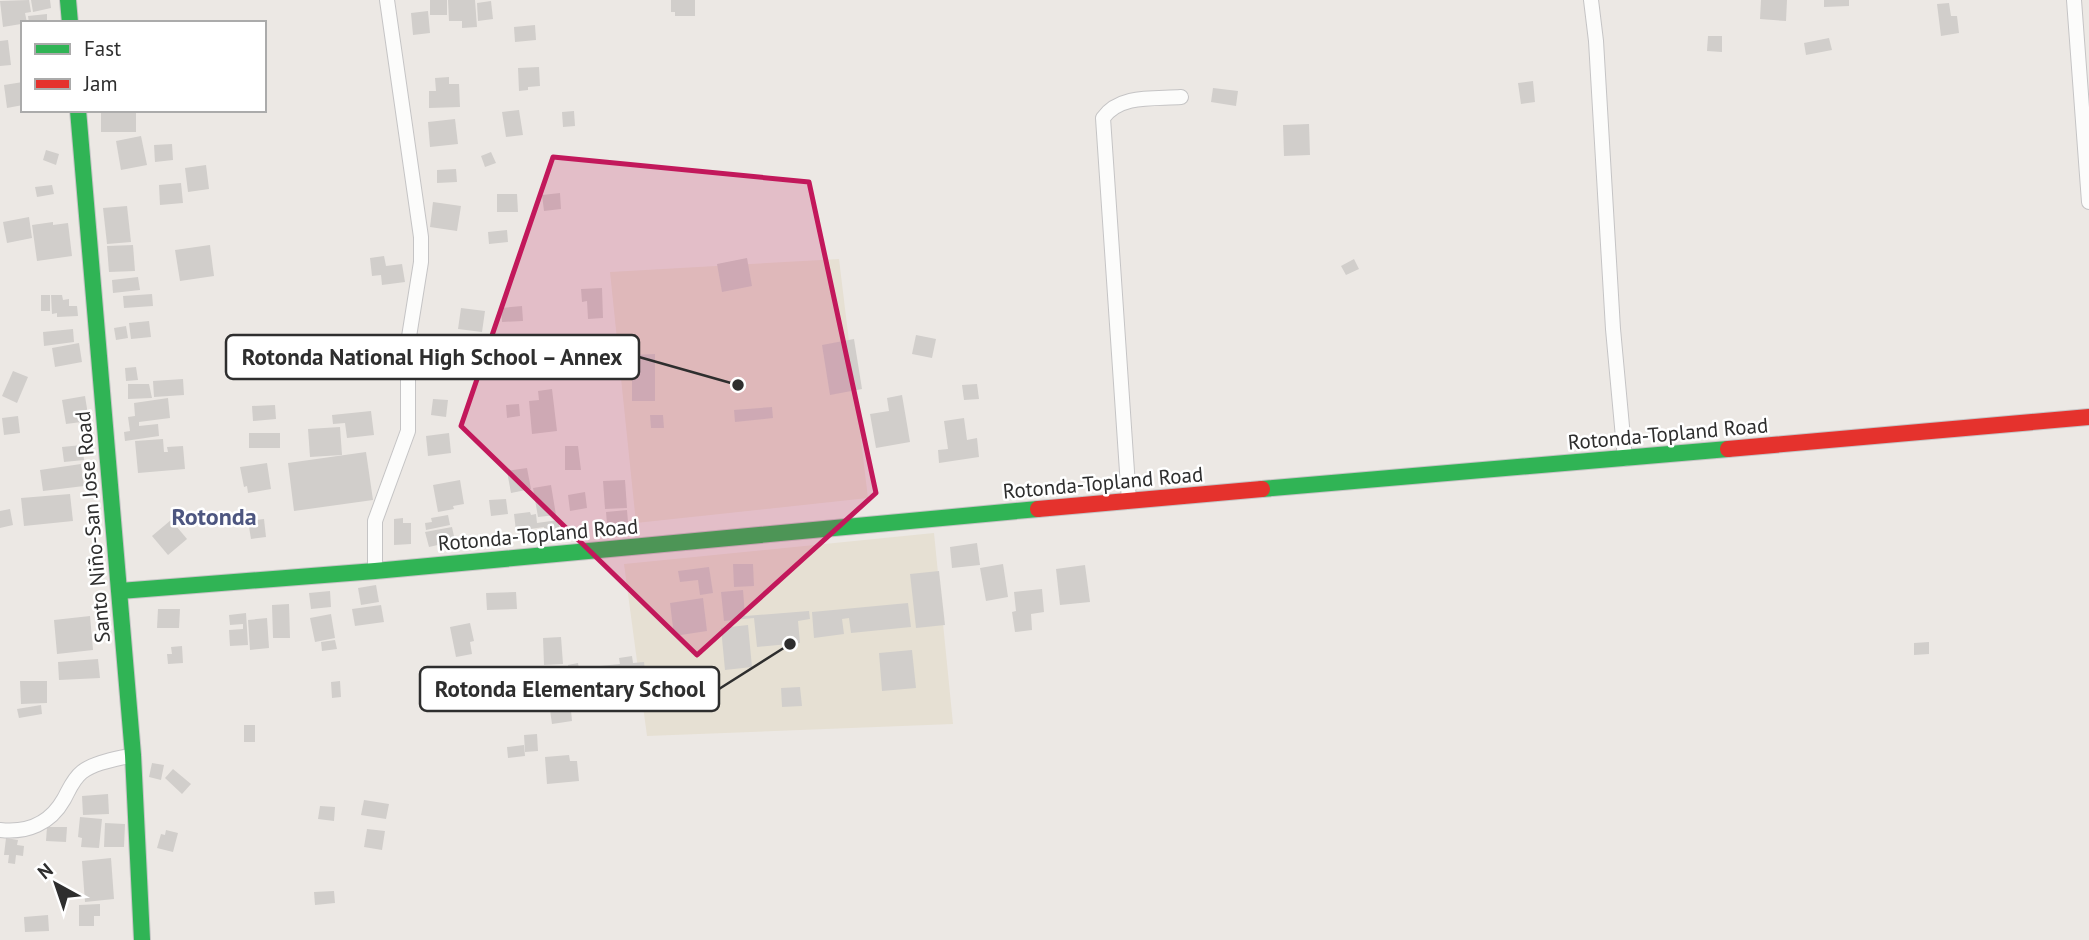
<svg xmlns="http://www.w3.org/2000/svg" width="2089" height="940" font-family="'PT Sans',sans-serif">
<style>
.education{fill:#e6e0d3}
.building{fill:#d1cecb}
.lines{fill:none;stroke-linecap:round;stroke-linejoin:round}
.street-casing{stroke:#c5c4c5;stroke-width:16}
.fast-casing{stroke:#c5c4c5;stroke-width:18}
.jam-casing{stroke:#c5c4c5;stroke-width:18}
.street{stroke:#fcfcfb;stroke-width:14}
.fast{stroke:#30b455;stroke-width:16}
.jam{stroke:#e5322d;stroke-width:16}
.marked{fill:#c2185b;fill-opacity:0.2;stroke:#c2185b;stroke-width:5;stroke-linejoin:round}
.labels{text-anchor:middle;stroke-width:5;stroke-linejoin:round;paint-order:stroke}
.street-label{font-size:21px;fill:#2e2e2e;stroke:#fff}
.quarter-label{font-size:24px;font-weight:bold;fill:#4d5680;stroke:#fff}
.leader{fill:none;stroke:#2e2e2e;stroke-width:2.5}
.callout-dot{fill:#2e2e2e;stroke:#fff;stroke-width:2.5}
.callout{fill:#fff;stroke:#2e2e2e;stroke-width:2.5}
.callout-label{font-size:23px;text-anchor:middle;font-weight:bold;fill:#2e2e2e}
</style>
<rect width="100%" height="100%" fill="#ece8e4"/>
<!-- education -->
<g class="education">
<path d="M839,259l29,239 -232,25 -26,-251z"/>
<path d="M934,533l19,191 -306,12 -23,-172z"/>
</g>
<!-- building -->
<g class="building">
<path d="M29,0l2,12 -6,1 2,10 -24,4 -3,-26z"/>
<path d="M31,0h19l1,8 -18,4z"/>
<rect x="430" y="0" width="17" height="15"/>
<path d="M448,0h27l2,27 -15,1v-7h-13z"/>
<path d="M671,0h24v16h-20v-4h-4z"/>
<path d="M1761,0h26l-1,21 -26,-2z"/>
<path d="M1824,0h25v6l-25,1z"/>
<path d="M491,1l2,18 -15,2 -1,-18z"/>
<path d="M1949,3l2,13h6l2,17 -18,3 -4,-32z"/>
<path d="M428,11l2,22 -17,2 -2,-22z"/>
<path d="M47,14v9h-18l-1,-7z"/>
<path d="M535,25l1,15 -21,2 -1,-15z"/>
<path d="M1708,36h14v16l-15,-1z"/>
<path d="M1829,38l3,12 -26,5 -2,-12z"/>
<path d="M8,40l3,25 -11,1v-25z"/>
<path d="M539,67l1,19 -12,1v3l-9,1 -1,-23z"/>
<path d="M449,77v7h10l1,23 -31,1v-17h7l-1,-13z"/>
<path d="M1533,81l2,21 -14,2 -3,-21z"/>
<path d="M23,82v23l-16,3 -3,-23z"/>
<path d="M1213,88l25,3 -2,15 -25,-4z"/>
<rect x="101" y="110" width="35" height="22"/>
<path d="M519,110l4,25 -17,2 -4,-25z"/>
<path d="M574,111l1,15 -12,1 -1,-15z"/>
<path d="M455,119l3,25 -28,3 -2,-25z"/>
<path d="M1309,124l1,31 -26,1 -1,-31z"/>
<path d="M141,136l6,29 -26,5 -5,-29z"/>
<path d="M172,144l1,16 -18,2 -1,-17z"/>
<path d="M46,150l13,4 -3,11 -13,-5z"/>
<path d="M491,152l5,11 -11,4 -4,-11z"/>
<path d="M206,165l3,24 -21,3 -3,-24z"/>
<path d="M456,169l1,13 -20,1v-13z"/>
<path d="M181,183l2,20 -23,2 -1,-20z"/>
<path d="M52,185l2,9 -17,3 -2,-10z"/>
<path d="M560,193l1,16 -17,2 -2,-16z"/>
<path d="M497,194h20l1,18h-21z"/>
<path d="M433,202l28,4 -4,25 -27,-4z"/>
<path d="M127,206l4,36 -24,2 -4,-36z"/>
<path d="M29,217l3,21 -25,5 -4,-21z"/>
<path d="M53,222v3l15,-2 4,33 -35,5 -5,-36z"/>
<path d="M507,230l1,12 -19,2 -1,-12z"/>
<path d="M133,245l2,26 -26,1 -2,-26z"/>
<path d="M210,245l4,31 -34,5 -5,-31z"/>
<path d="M384,256l2,10 16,-2 3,18 -23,3 -1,-10 -9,1 -2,-18z"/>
<path d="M747,258l5,28 -30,6 -5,-28z"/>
<path d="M1354,259l5,10 -13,6 -5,-9z"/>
<path d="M138,277l2,13 -27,3 -1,-13z"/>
<path d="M602,288l1,30 -15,1 -1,-18 -5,1 -1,-13z"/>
<path d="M152,294l1,12 -29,2 -1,-12z"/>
<rect x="41" y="295" width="9" height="16"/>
<path d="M51,295h11l1,5 6,-1v7h8l1,10 -21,1v-4l-5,1z"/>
<path d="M522,306l1,15 -21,1 -1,-14z"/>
<path d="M461,308l24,3 -3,21 -24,-3z"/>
<path d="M149,321l2,16 -20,2 -2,-16z"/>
<path d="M126,326l2,12 -12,2 -2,-12z"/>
<path d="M73,329l1,13 -30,4 -1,-14z"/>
<path d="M916,335l20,4 -4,19 -20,-4z"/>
<path d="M854,339l8,50 -32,6 -8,-50z"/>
<path d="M79,343l3,19 -27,5 -3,-19z"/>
<path d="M655,354v47h-23v-46z"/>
<path d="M136,367l2,13 -12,1 -1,-13z"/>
<path d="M13,371l15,6 -11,26 -15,-7z"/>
<path d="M183,379l1,16 -30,2 -1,-16z"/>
<path d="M128,384h21l3,14 -24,1z"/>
<path d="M977,384l2,15 -15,1 -2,-15z"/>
<path d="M552,389l5,42 -25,3 -3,-33 10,-1 -1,-9z"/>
<path d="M902,395l8,47 -34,6 -6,-34 19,-3 -2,-13z"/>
<path d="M85,396l4,25 -23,3 -4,-24z"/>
<path d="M168,398l2,20 -31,4v4l19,-2 1,12 -34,5 -1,-9 6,-1 -2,-14 7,-1 -1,-13z"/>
<path d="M433,399l15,1 -2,17 -15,-2z"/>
<path d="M519,404l1,12 -13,2 -1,-13z"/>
<path d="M275,405l1,14 -23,2 -1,-15z"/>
<path d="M772,407l1,11 -38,4 -1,-12z"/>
<path d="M371,411l3,24 -27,3 -2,-15 -12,1 -1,-9z"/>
<path d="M650,415h13l1,13h-13z"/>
<path d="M18,416l2,17 -16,2 -2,-17z"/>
<path d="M964,418l3,22 10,-2 2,19 -40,6 -1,-13 10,-1 -4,-28z"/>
<path d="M340,427l2,28 -32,2 -2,-28z"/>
<rect x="249" y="433" width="31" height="15"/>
<path d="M449,433l2,20 -23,3 -2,-20z"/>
<path d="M163,439l1,13h4l-1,-5 16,-1 2,23 -47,4 -3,-32z"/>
<path d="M82,445l2,15 -20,2 -2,-15z"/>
<path d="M565,446h13l3,24h-16z"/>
<path d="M366,452l7,48 -79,11 -6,-48z"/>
<path d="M267,463l4,26 -23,4 -1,-7 -3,1 -4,-20z"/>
<path d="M81,464l3,22 -41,5 -3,-21z"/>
<path d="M527,468l4,21 -20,4 -4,-22z"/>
<path d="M460,480l4,24 -11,2 1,3 -16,3 -5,-27z"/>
<path d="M625,480l2,28 -22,1 -2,-28z"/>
<path d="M551,485l5,30 -18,2 -5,-29z"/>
<path d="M585,492l2,16 -17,3 -2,-16z"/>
<path d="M70,494l3,27 -49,5 -3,-28z"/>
<path d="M506,499l2,15 -17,2 -2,-16z"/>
<path d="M10,509l3,16 -13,3v-17z"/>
<path d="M627,510l1,12 -21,2 -1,-12z"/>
<path d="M530,512l1,3 5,-1 1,9 21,-3 2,10 -16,2v-5l-28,4 -2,-17z"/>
<path d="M448,515l2,10 -24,5 -1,-7 7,-1 -1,-4z"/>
<path d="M403,518v5h8v21l-17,1v-26z"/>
<path d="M264,519l2,18 -15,2 -3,-18z"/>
<path d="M171,520l16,19 -19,16 -16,-19z"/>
<path d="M452,527l3,14 -26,6 -4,-15z"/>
<path d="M977,543l3,22 -28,3 -2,-21z"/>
<path d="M733,564h20l1,22 -20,1z"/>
<path d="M1003,564l5,33 -22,4 -6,-33z"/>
<path d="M1085,565l5,37 -30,3 -4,-36z"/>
<path d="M709,567l4,26 -13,2 -2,-15 -18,2 -2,-11z"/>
<path d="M939,571l6,54 -29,3 -6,-54z"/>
<path d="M376,585l3,17 -18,3 -3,-17z"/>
<path d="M1042,589l2,23 -13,2 1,16 -17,2 -3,-20 4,-1 -2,-19z"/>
<path d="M743,590l2,26 64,-5 1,8 -12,2 2,22 -43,4 -3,-29 -30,3 -3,-29z"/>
<path d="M330,591l1,16 -20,2 -2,-16z"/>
<path d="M516,592l1,17 -30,1 -1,-17z"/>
<path d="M703,598l4,33 -33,5 -4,-33z"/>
<path d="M908,603l3,24 -60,6 -2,-15 -7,1 2,15 -30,4 -2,-26z"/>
<path d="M289,604l1,34h-17l-1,-33z"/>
<path d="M381,605l3,17 -29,4 -3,-17z"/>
<path d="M158,609h22l-1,19h-22z"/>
<path d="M246,613l2,32 -18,1 -1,-16 14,-1v-5l-13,1 -1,-10z"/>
<path d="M331,614l4,24 -20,4 -5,-24z"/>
<path d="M90,616l3,34 -36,4 -3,-34z"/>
<path d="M267,618l2,30 -19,2 -2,-30z"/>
<path d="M470,623l4,18 -4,1 2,12 -16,3 -6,-30z"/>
<path d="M748,625l4,42 -27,3 -4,-42z"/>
<path d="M561,637l2,27 -19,1 -1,-27z"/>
<path d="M335,640l2,9 -15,2 -1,-9z"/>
<path d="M1929,642v12l-15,1v-12z"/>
<path d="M182,646l1,17 -15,1 -1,-10h5l-1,-7z"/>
<path d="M912,650l4,38 -34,3 -3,-38z"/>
<path d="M632,656l1,7 11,-1 4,34 -43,5 -5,-35 20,-2 -1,-6z"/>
<path d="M98,659l2,19 -41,2 -1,-18z"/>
<path d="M578,663l3,18 -11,2 -2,-18z"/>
<path d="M20,681h27v22l-26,1z"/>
<path d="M340,681l1,16 -9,1 -1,-16z"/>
<path d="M800,687l2,19 -20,1 -1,-19z"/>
<path d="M570,700l2,21 -20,3 -3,-21z"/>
<path d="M41,705l1,9 -23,4 -2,-9z"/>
<rect x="244" y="725" width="11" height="17"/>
<path d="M537,734l1,17 -13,1 -1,-17z"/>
<path d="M524,745l1,11 -17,2 -1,-11z"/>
<path d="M569,755l1,6h7l2,20 -32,3 -2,-27z"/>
<path d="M152,763l12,2 -3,15 -12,-3z"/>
<path d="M173,769l18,15 -9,10 -17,-16z"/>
<path d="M108,794l1,20 -26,1 -1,-19z"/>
<path d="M364,800l25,4 -3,15 -25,-4z"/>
<path d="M320,806l15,1 -1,14 -16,-2z"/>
<path d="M80,817l22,2 -3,29 -18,-1 1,-9 -4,-1z"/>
<path d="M105,823l20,1 -1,23h-20z"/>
<path d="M47,827h20l-1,15 -20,-1z"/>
<path d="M367,829l18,2 -3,19 -18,-3z"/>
<path d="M166,830l12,3 -5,19 -16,-4 4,-14 4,1z"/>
<path d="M6,838l12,2 -1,5 7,1 -1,10 -7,-1 -1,9 -7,-1 1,-8h-5z"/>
<path d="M111,858l3,41 -29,3 -3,-41z"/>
<path d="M334,891l1,12 -20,2 -1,-13z"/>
<path d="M100,904v12h-6v10h-15v-21z"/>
<path d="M48,915l1,16 -24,1 -1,-15z"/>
</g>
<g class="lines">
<!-- street casing -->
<g class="street-casing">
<g id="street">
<path d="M1591,0l5,41 17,288 12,130"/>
<path d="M2074,0l15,202"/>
<path d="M1129,501l-26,-383c17,-24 52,-19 78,-21"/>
<path d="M375,571v-50l33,-90v-88l13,-81v-25l-34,-237"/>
<path d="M0,830c27,3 50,-6 64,-31 5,-9 9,-20 18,-27 13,-10 35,-13 51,-17"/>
</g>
</g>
<!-- fast casing -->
<g class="fast-casing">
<g id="fast">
<path d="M68,0l2,23"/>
<path d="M78,110l55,645 9,185"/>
<path d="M1262,489l466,-40"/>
<path d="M120,591l255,-20 663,-62"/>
</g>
</g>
<!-- jam casing -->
<g class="jam-casing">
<g id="jam">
<path d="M1728,449l361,-32"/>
<path d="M1038,509l224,-20"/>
</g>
</g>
<!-- street -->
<use href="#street" class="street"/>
<!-- fast -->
<use href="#fast" class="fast"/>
<!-- jam -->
<use href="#jam" class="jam"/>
</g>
<!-- marked area -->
<path class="marked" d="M553,157l256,25 67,311 -179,162 -236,-229z"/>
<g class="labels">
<!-- street labels -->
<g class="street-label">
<text transform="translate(1668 434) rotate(-5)" y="7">Rotonda-Topland Road</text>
<text transform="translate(1103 483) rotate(-5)" y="7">Rotonda-Topland Road</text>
<text transform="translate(93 527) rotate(-95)" y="7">Santo Niño-San Jose Road</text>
<text transform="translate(538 535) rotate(-5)" y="7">Rotonda-Topland Road</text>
</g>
<!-- quarter labels -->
<g class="quarter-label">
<text x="214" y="525">Rotonda</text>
</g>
</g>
<!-- callouts -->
<path class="leader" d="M738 385L639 357M790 644L719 689"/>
<g class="callout-dot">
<circle cx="738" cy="385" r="7"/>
<circle cx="790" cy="644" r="7"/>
</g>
<g class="callout">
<rect x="226" y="335" width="413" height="44" rx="7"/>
<rect x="420" y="667" width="299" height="44" rx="7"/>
</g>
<g class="callout-label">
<text x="432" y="365">Rotonda National High School – Annex</text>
<text x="570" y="697">Rotonda Elementary School</text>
</g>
<!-- legend -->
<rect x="21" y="21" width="245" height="91" fill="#ffffff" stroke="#ababab" stroke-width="2"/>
<rect x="35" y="44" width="35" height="10" fill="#30b455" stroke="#ababab" stroke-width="2"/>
<text x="84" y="56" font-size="21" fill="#2e2e2e">Fast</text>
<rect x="35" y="79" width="35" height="10" fill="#e5322d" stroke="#ababab" stroke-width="2"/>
<text x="84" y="91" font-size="21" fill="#2e2e2e">Jam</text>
<!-- north arrow -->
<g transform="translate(56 884) rotate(320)" stroke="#ffffff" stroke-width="5" paint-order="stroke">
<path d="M0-5L12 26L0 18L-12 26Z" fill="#2e2e2e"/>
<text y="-10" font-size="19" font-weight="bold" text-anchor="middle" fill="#2e2e2e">N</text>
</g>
</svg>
